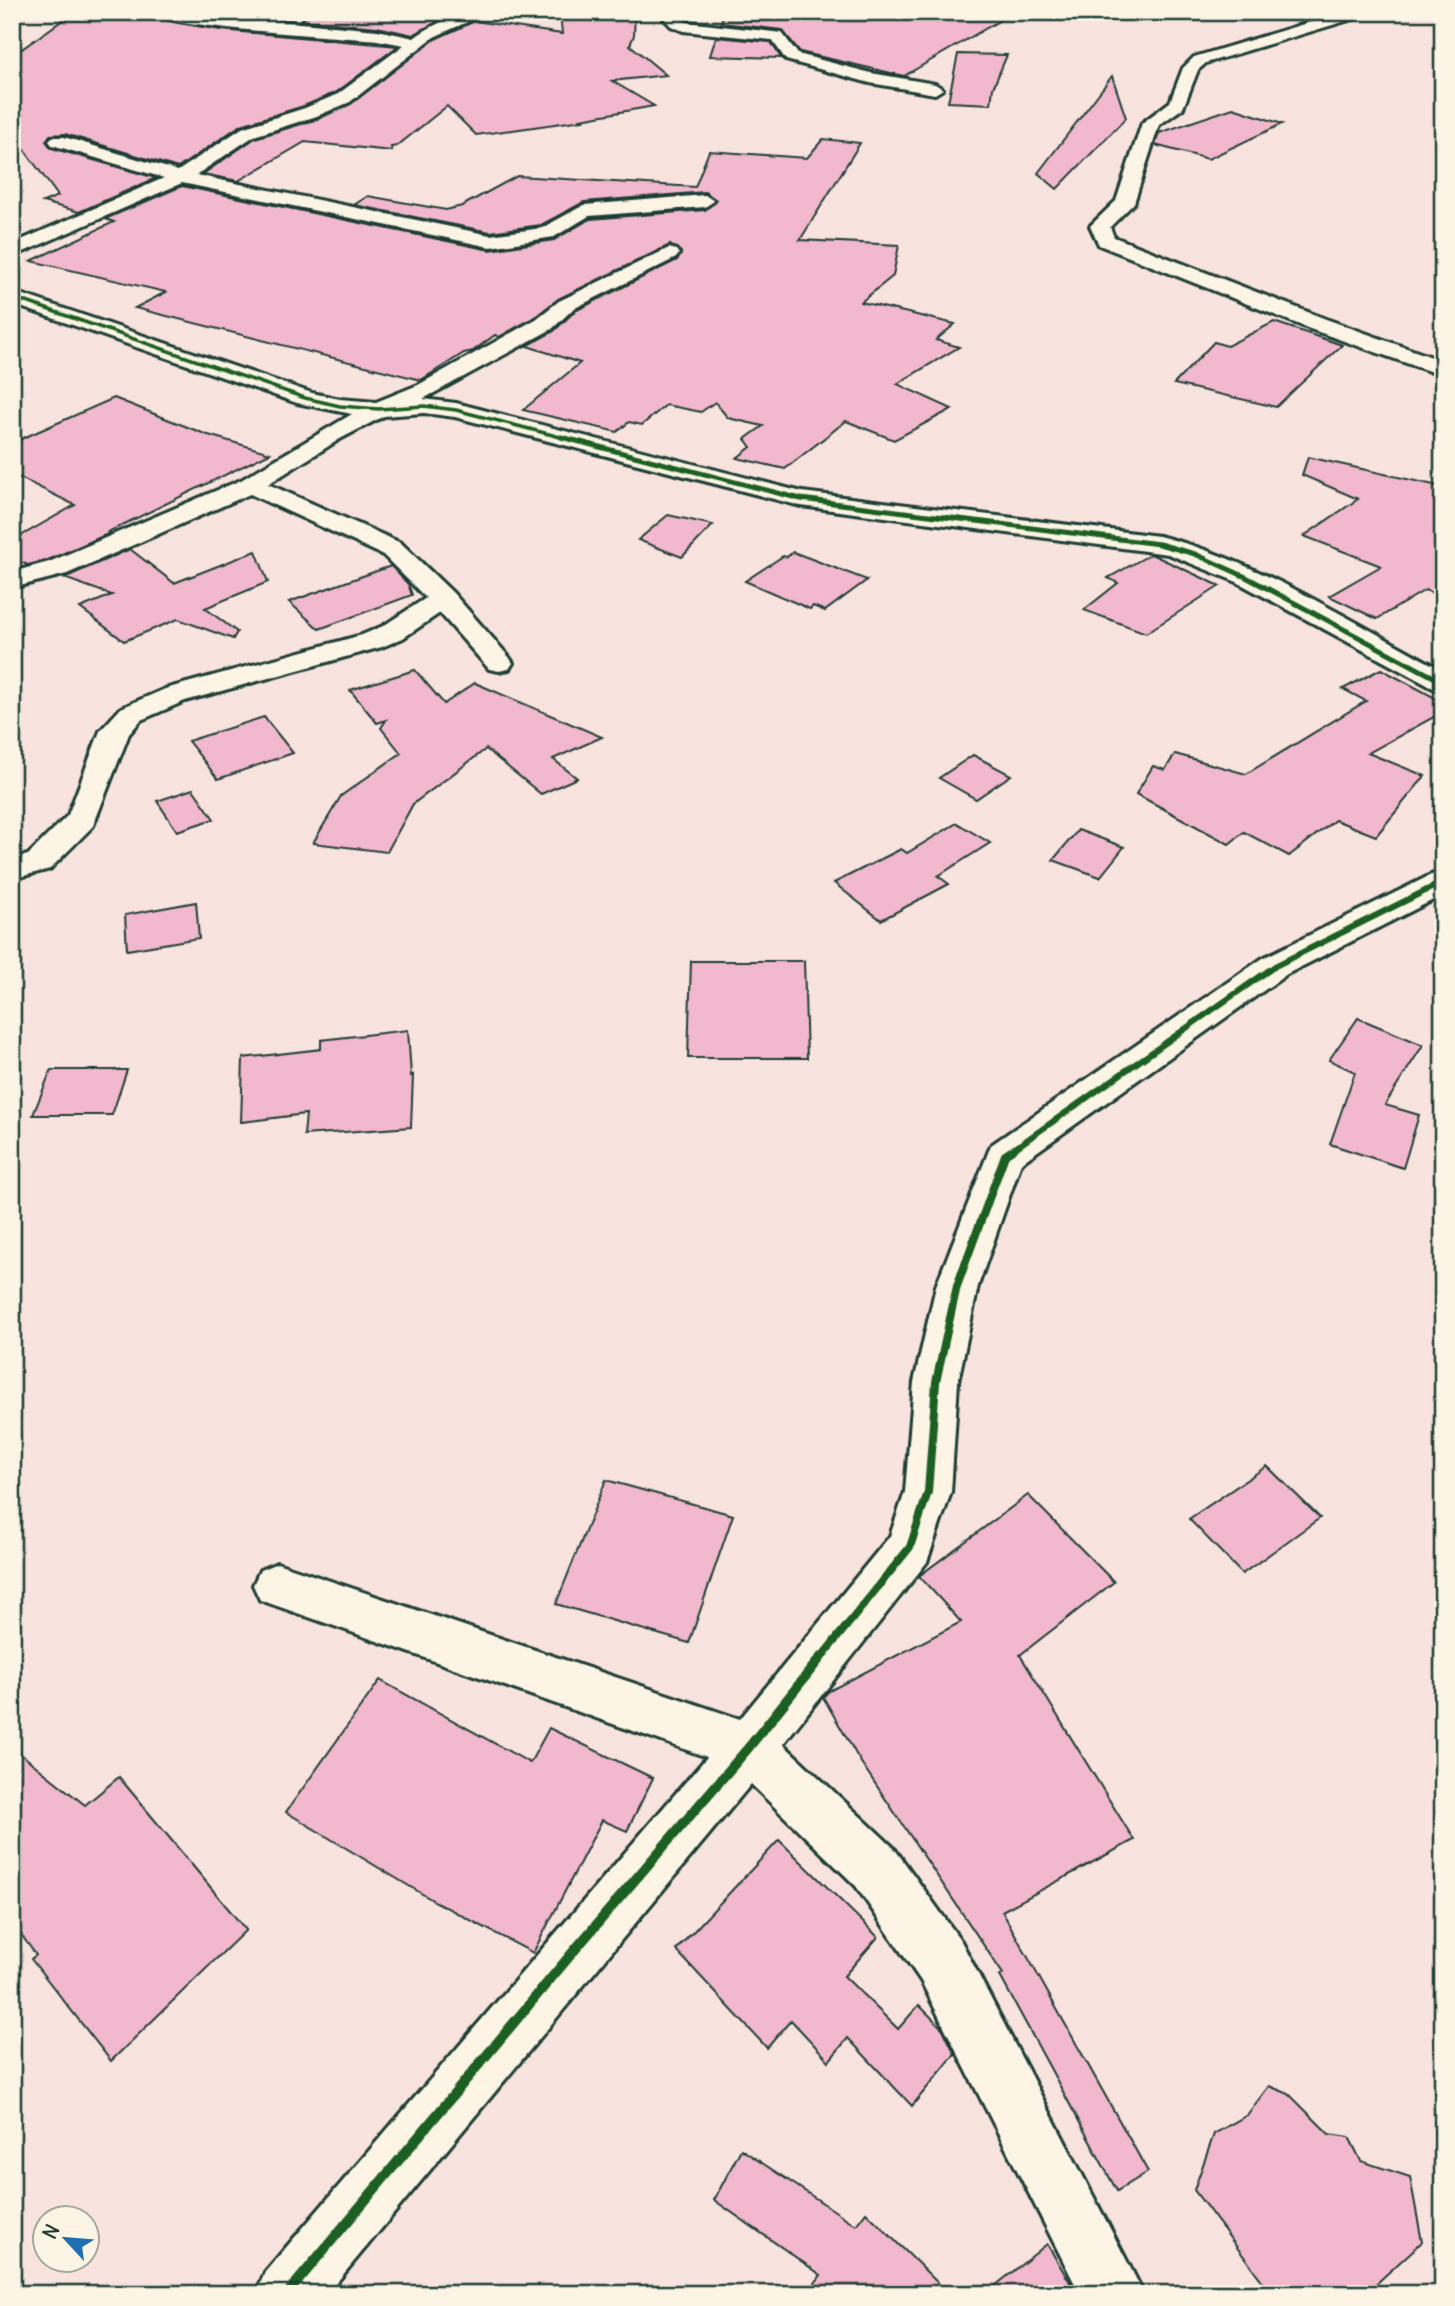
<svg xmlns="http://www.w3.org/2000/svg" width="1455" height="2306" font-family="Delius,sans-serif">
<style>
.building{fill:#f2b9ce;stroke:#1f3d34;stroke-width:2}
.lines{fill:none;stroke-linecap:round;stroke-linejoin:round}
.minor-casing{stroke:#1f3d34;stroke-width:6}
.minor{fill:#fcf5e5;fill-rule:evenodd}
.cycleway-far4-casing{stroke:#fcf5e5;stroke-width:6}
.cycleway-far3-casing{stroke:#fcf5e5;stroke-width:8}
.cycleway-far2-casing{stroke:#fcf5e5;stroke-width:10}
.cycleway-far1-casing{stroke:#fcf5e5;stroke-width:12}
.cycleway-casing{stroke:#fcf5e5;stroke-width:14}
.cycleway-far4{stroke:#1b5e20;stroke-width:3.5}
.cycleway-far3{stroke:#1b5e20;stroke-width:5}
.cycleway-far2{stroke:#1b5e20;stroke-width:6}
.cycleway-far1{stroke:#1b5e20;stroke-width:8}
.cycleway{stroke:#1b5e20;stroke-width:10}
</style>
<rect width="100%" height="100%" fill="#f9e3de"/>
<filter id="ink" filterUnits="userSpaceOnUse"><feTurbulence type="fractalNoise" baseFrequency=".0143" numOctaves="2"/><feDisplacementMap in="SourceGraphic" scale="14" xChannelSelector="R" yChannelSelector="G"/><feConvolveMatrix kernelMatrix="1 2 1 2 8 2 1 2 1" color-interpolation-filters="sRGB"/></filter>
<g filter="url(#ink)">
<!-- building -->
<g class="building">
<path d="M74,12h50l96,18 178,16 -61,46 -33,14 -63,19 -63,43 -113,-34 -15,1 -4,6 5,7 105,30 -77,34 -36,-10 15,-6 -46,-63v-77z"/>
<path d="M315,12l69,4 8,-4h23l32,5 -34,18 -36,-8 -77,-7z"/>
<path d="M560,12h75l-1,23 -4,10 36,30 -54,6 42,25 -73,13 2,1 -107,15 -29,-29 -50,40 -6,1 1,4 -87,-9 -67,39 -35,-7 52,-36 63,-19 33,-15 84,-65 40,-18 87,13z"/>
<path d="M724,12h290l-110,64 -104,-24 -18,-22 -61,-7z"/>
<path d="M716,37l55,5 10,16 -71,-2z"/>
<path d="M958,54l49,1 -14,33 -2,16 -43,-2z"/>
<path d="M1112,76l14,42 -69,71 -19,-16z"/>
<path d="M1233,108l49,16 -74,35 -53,-14 4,-12z"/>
<path d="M823,139l37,4 -60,97 99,5 -6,31 -32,26 94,22 -19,16 23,7 -62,37 55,25 -58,31 -48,-19 -61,48 -48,-11 14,-11 -6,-8 18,-13 -35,-8 -13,-16 -14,10 -35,-7 -24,20 -13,-3 -12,10 -94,-22 57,-47 -53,-17 27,-15 21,-20 102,-51 4,-8 -11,-7 -112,54 -23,18 -36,20 -4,-2 -22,16 -9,2 -43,27 -286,-72 31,-16 -135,-31 83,-39 -9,-3 77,-33 308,64 64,-10 36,-21 115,-9 11,-10 -11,-8 -121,10 -43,23 -51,7 -136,-27 14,-9 78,14 16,-4 55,-30 178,11 14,-36 98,7z"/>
<path d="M1274,322l68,23 -66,62 -102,-23 40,-42 13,4z"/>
<path d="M114,398l91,36 65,19 -162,79 2,1 -62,27 -20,5 -16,-6v-18l63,-36 -63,-31v-31z"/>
<path d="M1308,457l135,30v110l-18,-7 -48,29 -48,-23 52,-30 -77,-30 54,-37 -56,-24z"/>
<path d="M668,515l45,10 -31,32 -44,-17z"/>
<path d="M130,549l44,34 82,-32 12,31 -63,26 32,24 -4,7 -55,-20 -54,22 -44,-33 32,-13 -48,-17z"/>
<path d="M793,552l74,28 -42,31 -12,-5 -3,3 -65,-28 38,-25 4,1z"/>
<path d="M1151,554l69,32 -74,47 -62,-23 34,-27 -10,-5z"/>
<path d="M391,566l17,18 4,11 -93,34 -30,-27z"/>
<path d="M1381,669l62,33v10l-75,41 57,23 -49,60 -41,-16 -46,36 -45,-24 -15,12 -93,-50 17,-28 12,4 10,-16 71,20 120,-73 -23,-12z"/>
<path d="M415,670l29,34 31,-21 127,54 -49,22 24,19 -36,16 -55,-45 -73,55 -26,48 -74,-9 28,-47 60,-43 -20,-25 5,-8 -9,3 -27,-33z"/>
<path d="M264,717l29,36 -75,26 -30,-38z"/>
<path d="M973,755l38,20 -35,24 -37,-21z"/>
<path d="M193,789l21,30 -37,12 -20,-30z"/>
<path d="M957,823l33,20 -52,33 11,8 -68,36 -47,-37 67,-34 6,4z"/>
<path d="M1078,830l46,17 -24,30 -47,-17z"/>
<path d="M196,902l3,36 -72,12 -2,-35z"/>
<path d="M691,961h113l3,97h-119z"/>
<path d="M1358,1018l65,27 -38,60 34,10 -16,53 -73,-24 25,-72 -26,-12z"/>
<path d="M408,1030l3,46 2,-1 -2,52 -107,8 2,-21 -65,8 2,-64 78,-9v-9z"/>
<path d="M51,1070h76l-15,45h-79z"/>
<path d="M1267,1466l53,52 -78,56 -53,-55z"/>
<path d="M606,1480l127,35 -44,128 -133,-39z"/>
<path d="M1028,1495l86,87 -94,73 114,185 -132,71 146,261 -31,19 -117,-215 3,-2 -143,-213 -37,-64 6,-6 132,-69 -42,-46z"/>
<path d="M380,1680l150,83 19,-35 104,50 -26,53 -25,-11 -69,133 -99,-52 -148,-89z"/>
<path d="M12,1747l73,58 34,-28 127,153 -135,131 -80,-102 5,-4 -24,-33z"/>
<path d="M779,1840l99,97 -34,39 54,53 21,-24 24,24 12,25 -43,52 -64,-68 -19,23 -38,-41 -24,28 -91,-98z"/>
<path d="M1269,2086l20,8 40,40 20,3 12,24 49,16 12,65 -57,52h-93l-78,-104 20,-56 33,-19z"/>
<path d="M741,2149l115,76 10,-13 83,82h-142l14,-19 -107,-75z"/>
<path d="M1047,2244l30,50h-92z"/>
</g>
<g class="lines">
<!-- minor casing -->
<g class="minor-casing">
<g id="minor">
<path d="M150,12h32l195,18 37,8c21,-16 49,-26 75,-26l-55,25 -84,65 -33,14 -63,20 -58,39 294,60 52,-7 42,-23 121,-10 9,6 -9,6 -116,9 -35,21 -64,10 -308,-64 -170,74v-13l152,-66 -112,-33 -3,-4 3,-4h12l114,34 64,-43 63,-20 33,-14 66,-49 -27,-5c-35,-3 -209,-12 -227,-28z"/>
<path d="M658,12h16l12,10 96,11 16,21 73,19 64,11 8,5 -8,5 -65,-11 -84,-23 -14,-20 -89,-9 -12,-5z"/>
<path d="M1344,12h24l-2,3 -160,48 -8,7 -15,38 -24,17 -25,78 -24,24 4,10 212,82 117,42v15l-133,-47 -211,-84 -9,-19 26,-25 26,-78 28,-21 13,-34 11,-11z"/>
<path d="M669,248l7,2 3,4 -3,4 -103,51 -21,20 -129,70 33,4 346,89 357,44c101,25 192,86 284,134v21l-10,-3 -196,-106 -69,-28 -367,-48 -346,-89 -31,-4 -40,3 -44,23 -72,45 133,59 52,50 56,64 4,6 -4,6 -10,2 -10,-2 -49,-56 -37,25 -21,9 -197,54 -44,19 -12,14 -36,92 -43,43 -38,10v-20l16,-4 40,-40 32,-84 21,-23 44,-19 197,-54 21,-9 43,-28 -43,-43 -133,-61 -183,80 -55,14v-16l37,-10 192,-82 111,-66 -55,-11 -285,-99v-13l300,102 28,6 36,3 42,-17 118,-66 23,-18z"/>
<path d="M1443,872v23l-156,79 -266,189 -43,123 -20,96 -7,110 -24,70 -144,182 111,104 67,93 183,353h-64l-159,-313 -65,-95 -105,-102 -424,510h-71l9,-22 442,-515 -447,-157 -7,-15 7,-15 17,-7 463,156 150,-183 15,-44 9,-110 22,-96 55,-141 272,-187 168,-83z"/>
</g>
</g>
<!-- minor -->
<use href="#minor" class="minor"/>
<!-- cycleway-far4 casing -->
<g class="cycleway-far4-casing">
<path id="cycleway-far4" d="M12,297l293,101 35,8 39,3 45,-3 32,4 112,29"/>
</g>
<!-- cycleway-far3 casing -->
<g class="cycleway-far3-casing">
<path id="cycleway-far3" d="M561,437l240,62 358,45 36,10 51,23 197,105"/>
</g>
<!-- cycleway-far2 casing -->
<g class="cycleway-far2-casing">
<path id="cycleway-far2" d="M1011,1151l264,-185 168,-84"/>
</g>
<!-- cycleway-far1 casing -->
<g class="cycleway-far1-casing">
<path id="cycleway-far1" d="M820,1659l90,-112 18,-55 8,-110 21,-96 48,-131 9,-6"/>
</g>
<!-- cycleway casing -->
<g class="cycleway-casing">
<path id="cycleway" d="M287,2294l286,-342 176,-205 72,-90"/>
</g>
<!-- cycleway-far4 -->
<use href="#cycleway-far4" class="cycleway-far4"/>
<!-- cycleway-far3 -->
<use href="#cycleway-far3" class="cycleway-far3"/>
<!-- cycleway-far2 -->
<use href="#cycleway-far2" class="cycleway-far2"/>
<!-- cycleway-far1 -->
<use href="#cycleway-far1" class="cycleway-far1"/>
<!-- cycleway -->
<use href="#cycleway" class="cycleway"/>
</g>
</g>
<!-- margin -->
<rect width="1455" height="2306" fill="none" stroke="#fcf5e5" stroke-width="42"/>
<rect x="21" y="21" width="1413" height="2264" fill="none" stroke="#1f3d34" stroke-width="2.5" filter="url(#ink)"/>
<!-- north arrow -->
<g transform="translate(66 2239) rotate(296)"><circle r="33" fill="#fcf5e5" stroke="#a4ab9e" stroke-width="2"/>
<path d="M0-5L12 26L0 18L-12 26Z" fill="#1f6fb2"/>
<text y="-10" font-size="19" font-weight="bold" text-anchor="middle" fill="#1f3d34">N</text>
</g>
</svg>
